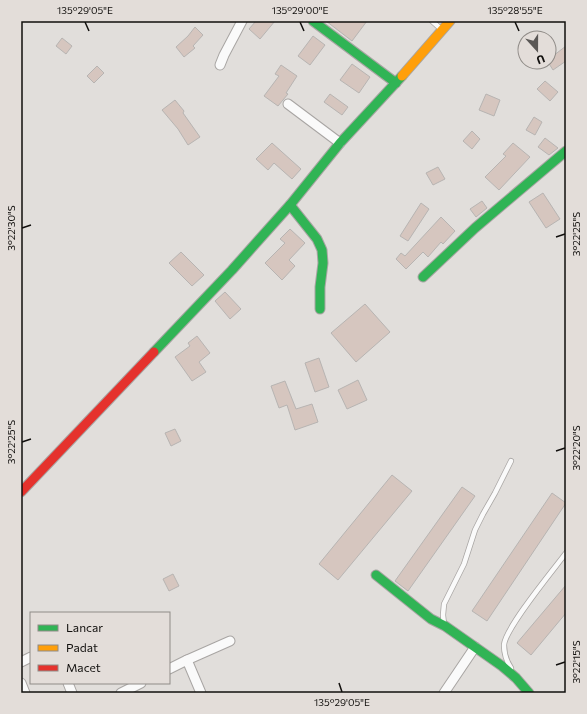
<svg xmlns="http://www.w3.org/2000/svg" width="587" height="714" font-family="Commissioner,sans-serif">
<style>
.building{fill:#d6c6bf;stroke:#b7b4b2}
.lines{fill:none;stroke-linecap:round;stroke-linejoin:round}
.lane-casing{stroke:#a8a5a3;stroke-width:6}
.street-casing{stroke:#a8a5a3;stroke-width:11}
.fast-casing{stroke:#a8a5a3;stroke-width:11}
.slow-casing{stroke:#a8a5a3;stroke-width:11}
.jam-casing{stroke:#a8a5a3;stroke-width:11}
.lane{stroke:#fafafa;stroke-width:4.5}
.street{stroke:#fafafa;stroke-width:9}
.fast{stroke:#30b455;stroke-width:9}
.slow{stroke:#ff9f0a;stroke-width:9}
.jam{stroke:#e5322d;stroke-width:9}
.ticks{fill:none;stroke:#110f0d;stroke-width:1.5}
.neatline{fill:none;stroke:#110f0d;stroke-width:1.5}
.ticks-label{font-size:10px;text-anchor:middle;fill:#110f0d}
</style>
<rect width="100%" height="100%" fill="#e1dedb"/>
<!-- building -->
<g class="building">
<path d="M256,21h19l-15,18 -11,-10z"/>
<path d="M326,21h41l-15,20z"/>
<path d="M195,27l8,8 -10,11 2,2 -11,9 -8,-10 12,-11z"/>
<path d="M313,36l12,9 -15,20 -12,-9z"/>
<path d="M62,38l10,8 -6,8 -10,-8z"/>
<path d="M566,46v15l-13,9 -5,-8h1v-3z"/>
<path d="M352,64l18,13 -11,16 -19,-13z"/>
<path d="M281,65l16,11 -11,17 2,1 -10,12 -14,-10 15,-20 -4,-2z"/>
<path d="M97,66l7,7 -10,10 -7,-7z"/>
<path d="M545,81l13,11 -8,9 -13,-12z"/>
<path d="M330,94l18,13 -6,8 -18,-13z"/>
<path d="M486,94l14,6 -6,16 -15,-6z"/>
<path d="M175,100l9,11 -1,2 17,24 -12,8 -10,-16 -16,-19z"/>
<path d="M534,117l8,5 -7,13 -9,-5z"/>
<path d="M472,131l8,8 -8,10 -9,-8z"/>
<path d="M545,138l13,10 -9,7 -11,-8z"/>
<path d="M272,143l29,26 -9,10 -18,-16 -6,7 -12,-11z"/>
<path d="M513,143l17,14 -31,33 -14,-13 21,-21 -3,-2z"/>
<path d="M438,167l7,12 -12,6 -7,-12z"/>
<path d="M543,193l17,26 -14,9 -17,-26z"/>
<path d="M482,201l5,7 -11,9 -6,-8z"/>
<path d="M421,203l8,6 -21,32 -8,-5z"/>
<path d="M441,217l14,14 -12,13 -2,-2 -13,15 -5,-5 -17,17 -10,-10 5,-6 4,3z"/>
<path d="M290,229l15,14 -16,17 6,6 -13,14 -17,-17 20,-20 -5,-4z"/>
<path d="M181,252l23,23 -12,11 -23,-23z"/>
<path d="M225,292l16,17 -11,10 -15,-18z"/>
<path d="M365,304l25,28 -34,30 -25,-29z"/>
<path d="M197,336l13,17 -11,9 7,10 -14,9 -17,-24 15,-11 -2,-3z"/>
<path d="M319,358l10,29 -14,5 -10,-29z"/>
<path d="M358,380l9,20 -20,9 -9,-19z"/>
<path d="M285,381l11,28 16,-5 6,18 -23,8 -8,-25 -8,3 -8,-22z"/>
<path d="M175,429l6,12 -10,5 -6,-13z"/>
<path d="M392,475l20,16 -74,89 -19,-16z"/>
<path d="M462,487l13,9 -67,95 -13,-10z"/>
<path d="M552,493l14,10 -79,118 -15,-10z"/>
<path d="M173,574l6,12 -10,5 -6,-12z"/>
<path d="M566,585v28l-35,42 -14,-12z"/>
</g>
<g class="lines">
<!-- lane casing -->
<g class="lane-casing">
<g id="lane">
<path d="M432,21l10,9"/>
<path d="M444,624l-1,-9 1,-11 20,-40 11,-34 8,-16 12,-21 16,-32"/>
<path d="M511,668c-4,-6 -7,-15 -7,-23 1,-17 50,-76 62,-92"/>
</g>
</g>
<!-- street casing -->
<g class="street-casing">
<g id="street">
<path d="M220,65l4,-10 18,-34"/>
<path d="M288,104l52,39"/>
<path d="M187,660l43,-19"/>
<path d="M21,662l10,-5"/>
<path d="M169,669l18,-9 14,33"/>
<path d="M21,683l4,10"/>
<path d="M68,683l4,10"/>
<path d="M121,693l20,-10"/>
<path d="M444,693l31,-46"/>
</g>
</g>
<!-- fast casing -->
<g class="fast-casing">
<g id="fast">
<path d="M313,21l83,62"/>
<path d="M290,205l27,34 5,11 1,13 -3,24v22"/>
<path d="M423,277l52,-49 91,-77"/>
<path d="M154,352l78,-82 58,-65 50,-62 62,-67"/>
<path d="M376,575l55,44 14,7 57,40 14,12 13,15"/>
</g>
</g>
<!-- slow casing -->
<g class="slow-casing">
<path id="slow" d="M402,76l48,-55"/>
</g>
<!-- jam casing -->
<g class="jam-casing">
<path id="jam" d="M21,492l133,-140"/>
</g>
<!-- lane -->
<use href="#lane" class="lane"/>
<!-- street -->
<use href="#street" class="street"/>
<!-- fast -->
<use href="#fast" class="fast"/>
<!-- slow -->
<use href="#slow" class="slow"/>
<!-- jam -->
<use href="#jam" class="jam"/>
</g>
<!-- ticks -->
<path class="ticks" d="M85,22l4,9M300,22l4,9M515,22l4,9M22,228l9,-3M556,237l9,-3M22,442l9,-3M556,451l9,-3M556,665l9,-3M339,683l3,9"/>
<!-- border -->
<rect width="587" height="714" fill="none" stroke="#e3ddd9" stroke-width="44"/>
<!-- legend -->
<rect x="30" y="612" width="140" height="72" fill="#e3ddd9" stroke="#8f8b87"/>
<rect x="38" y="625" width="20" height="6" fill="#30b455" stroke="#8f8b87"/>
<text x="66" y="632" font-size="12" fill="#110f0d">Lancar</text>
<rect x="38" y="645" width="20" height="6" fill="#ff9f0a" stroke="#8f8b87"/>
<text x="66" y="652" font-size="12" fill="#110f0d">Padat</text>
<rect x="38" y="665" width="20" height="6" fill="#e5322d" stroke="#8f8b87"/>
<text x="66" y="672" font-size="12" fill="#110f0d">Macet</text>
<!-- north arrow -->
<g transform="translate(537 50) rotate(159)"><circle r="19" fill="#e3ddd9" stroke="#8f8b87"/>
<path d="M0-3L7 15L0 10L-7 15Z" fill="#5a5755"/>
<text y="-6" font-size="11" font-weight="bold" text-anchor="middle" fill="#110f0d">U</text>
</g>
<rect x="22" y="22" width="543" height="670" class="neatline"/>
<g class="ticks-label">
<text x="85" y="14">135°29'05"E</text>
<text x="300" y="14">135°29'00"E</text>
<text x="515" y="14">135°28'55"E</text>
<text transform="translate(11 228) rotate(-90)" y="4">3°22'30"S</text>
<text transform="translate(576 234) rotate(-90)" y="4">3°22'25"S</text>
<text transform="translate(11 442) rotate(-90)" y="4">3°22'25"S</text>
<text transform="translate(576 448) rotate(-90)" y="4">3°22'20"S</text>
<text transform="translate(576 662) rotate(-90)" y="4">3°22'15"S</text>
<text x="342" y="706">135°29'05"E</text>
</g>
</svg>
